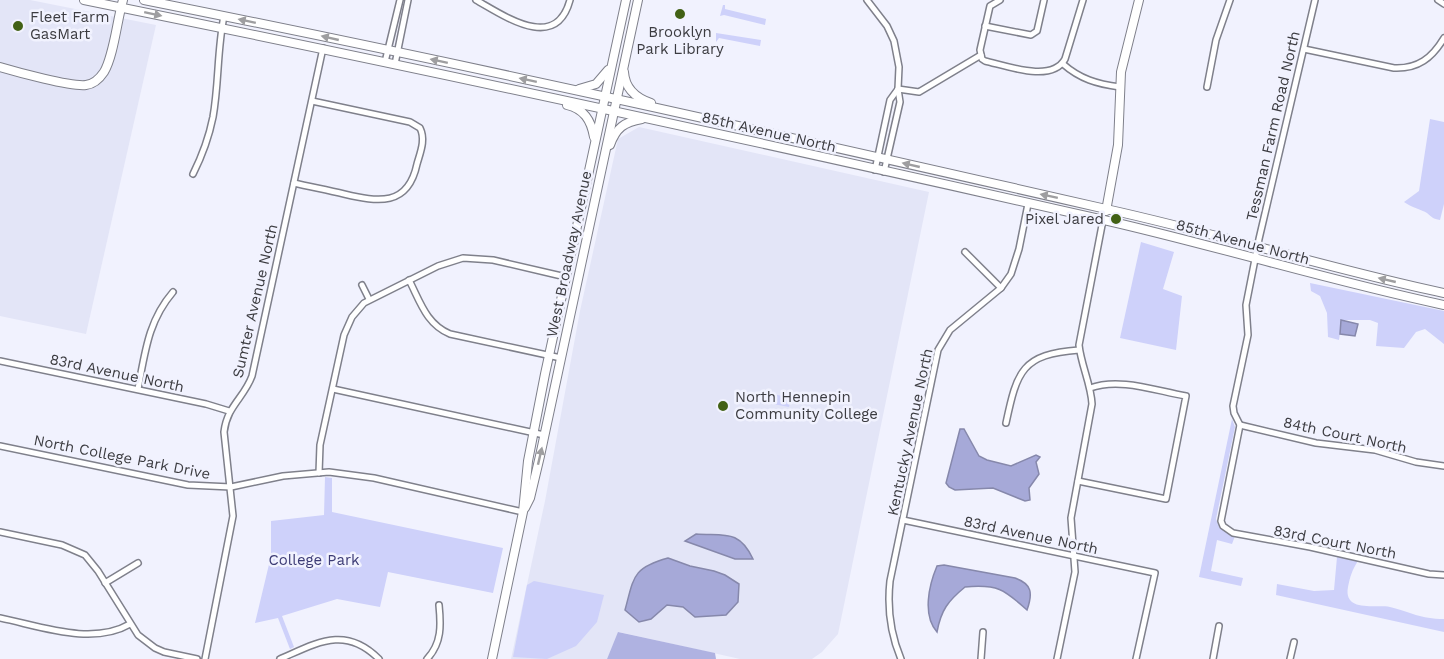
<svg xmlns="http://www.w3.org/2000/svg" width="1444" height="659" font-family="'Work Sans',sans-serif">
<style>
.built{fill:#e3e5f7}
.green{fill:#ced1fa}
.forest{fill:#afb2e1}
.water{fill:#a6a9d8;stroke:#8688ab;stroke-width:1.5}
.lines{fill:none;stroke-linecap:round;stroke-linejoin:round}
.street-casing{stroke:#7f808b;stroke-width:8}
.secondary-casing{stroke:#7f808b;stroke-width:10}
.street{stroke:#fff;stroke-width:5}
.secondary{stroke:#fff;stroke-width:8}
.oneway{fill:#9e9ea0}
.poi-dot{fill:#426115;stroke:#f1f2fe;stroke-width:2}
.labels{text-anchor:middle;stroke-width:5;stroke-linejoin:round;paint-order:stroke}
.poi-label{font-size:15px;fill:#3c3c41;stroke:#f1f2fe;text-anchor:start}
.street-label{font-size:15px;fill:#3c3c41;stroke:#f1f2fe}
.park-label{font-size:15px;fill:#3c3b75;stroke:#f1f2fe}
</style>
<rect width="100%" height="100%" fill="#f1f2fe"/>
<!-- built -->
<g class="built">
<path d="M0,0h30l126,25 -70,309 -86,-18z"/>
<path d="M639,127l290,65 -91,442 -16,18 -10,7h-72l-121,-27 -12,27h-96l34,-158 35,-190 38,-172z"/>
</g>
<!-- green -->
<g class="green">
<path d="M723,5h2v4l41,10 -1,6 -41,-10 -4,1z"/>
<path d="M716,33l45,7 -1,6 -41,-8 -3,4z"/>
<path d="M1430,119l14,3v82l-4,16c-7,-1 -8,-3 -13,-7 -5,-3 -16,-6 -23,-11l15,-11z"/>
<path d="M1141,242l33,10 -11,37 19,7 -6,54 -56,-12z"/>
<path d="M1310,283l134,28v33l-19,-15 -9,3 -12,16 -28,-2 2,-23 -8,-3h-28l-3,20 -11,-3 -1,-24 -7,-17 -9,-5z"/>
<path d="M764,392l27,6 -2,9 -27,-5z"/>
<path d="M1232,419l3,8 -19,92 4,9 15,8 -3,8 -15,-4 -6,31 32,7 -2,8 -42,-9z"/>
<path d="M325,477l7,1v34l171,36 -10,45 -105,-21 -8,35 -43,-8 -55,17 12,31 -4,2 -12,-31 -23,5 16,-67v-35l53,-6z"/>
<path d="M1337,557l21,4c-6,9 -8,16 -10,26 -5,26 29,17 42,20 21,5 30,12 54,12v13l-168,-37 1,-11 37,7 20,-1z"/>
<path d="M534,581l70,14 -7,27 -21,24 -29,13 -34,-2 14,-72z"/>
</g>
<!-- forest -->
<path class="forest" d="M618,632l97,21 1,6h-109z"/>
<!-- water -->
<g class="water">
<path d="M1341,320l17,4 -3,12 -15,-2z"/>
<path d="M960,429h4l15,27 8,4 24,6 25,-11 4,2 -4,5 3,12 -10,14 1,12 -5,1 -32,-13 -38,2 -6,-3 -3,-4z"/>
<path d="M696,534c28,2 43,-5 57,25h-18l-50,-18z"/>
<path d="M668,558l22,8 24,5 11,4 14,9 -1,18 -12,13 -31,2 -12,-10 -16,-2 -16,14 -12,3 -14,-12c9,-33 7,-42 43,-52z"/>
<path d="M944,565l71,13c17,6 18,15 12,32 -23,-21 -30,-26 -62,-23 -17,14 -24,23 -28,45 -15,-17 -8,-47 0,-66z"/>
</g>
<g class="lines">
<!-- street casing -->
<g class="street-casing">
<g id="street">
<path d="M476,0c30,17 80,52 94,0"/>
<path d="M867,0l20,26 7,15 5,26 -1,22 2,13 -16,70"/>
<path d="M1000,0l-10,6 -10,44 2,9 3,2c22,5 67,22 80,-2l18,-59"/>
<path d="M1315,0l-56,239 -13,66 2,30 -15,71 1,7 6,12 -19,96 2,5 10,7 77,14 119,27 15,1"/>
<path d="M1438,0l6,4"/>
<path d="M985,26l46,9 6,-4 7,-31"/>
<path d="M1304,49l90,19c24,1 38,-10 50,-30"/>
<path d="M385,62l15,-62"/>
<path d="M395,64l13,-64"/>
<path d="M1063,64c17,15 34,20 57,23"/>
<path d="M1207,87l9,-47 14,-40"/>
<path d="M898,89l21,3 62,-37"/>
<path d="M875,170l15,-70 8,-11"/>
<path d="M193,174c9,-18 16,-37 20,-57 6,-34 4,-66 11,-101"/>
<path d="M294,183c17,4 34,7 50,11 34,8 64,13 73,-30 3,-11 9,-24 3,-36l-10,-6 -98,-21"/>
<path d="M965,252l36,36"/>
<path d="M409,280c11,21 17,44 41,54l111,24"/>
<path d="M362,285l7,14"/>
<path d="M0,361l206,43 23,7"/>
<path d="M138,389c7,-36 10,-68 35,-97"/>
<path d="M333,389l211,46"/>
<path d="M1006,423c11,-52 16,-69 73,-73"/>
<path d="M1240,425l76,18 59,7 41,12 28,4"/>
<path d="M0,446l188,39 43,2 52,-11 46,-4 45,6 149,34"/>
<path d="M319,473l1,-28 24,-110 8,-18 12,-14 74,-37 25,-8 30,2 73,17"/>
<path d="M1078,481l88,18 20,-103c-30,-5 -66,-19 -96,-8"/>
<path d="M903,520l252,53 -19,86"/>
<path d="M0,532l62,13 23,10 13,16 40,64 17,13 9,4 33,7"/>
<path d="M105,583l33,-20"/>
<path d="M0,618c40,8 92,28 130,6"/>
<path d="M205,659l28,-143 -9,-84c3,-26 20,-34 28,-56l71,-328"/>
<path d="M280,659c37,-16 65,-34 99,0"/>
<path d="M427,659c15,-16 14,-34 12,-54"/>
<path d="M901,659c-11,-26 -14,-50 -11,-78l48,-231 12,-20 51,-42 10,-14 8,-25 9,-45"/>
<path d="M981,659l2,-27"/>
<path d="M1057,659l18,-87 -4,-54 21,-114c-1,-20 -11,-39 -13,-59l24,-125"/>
<path d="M1213,659l6,-33"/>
<path d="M1290,659l4,-17"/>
</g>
</g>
<!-- secondary casing -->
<g class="secondary-casing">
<g id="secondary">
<path d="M84,0c341,69 681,143 1020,220 114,26 226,61 340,85"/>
<path d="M144,0c322,64 642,136 962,209 114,25 224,60 338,84"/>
<path d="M0,67c17,5 71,20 86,18 8,-1 14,-7 18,-13 10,-17 13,-52 19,-72"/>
<path d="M624,72c1,17 12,26 27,31"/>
<path d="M579,89l17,-5 12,-14"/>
<path d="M567,105c17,4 24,15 27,32"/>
<path d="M610,145c6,-17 14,-23 32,-26"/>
<path d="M1106,211l12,-66 3,-73 18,-72"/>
<path d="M525,508l5,-10 10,-42 98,-456"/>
<path d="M492,659l31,-147 5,-51 17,-87 81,-374"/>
</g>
</g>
<!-- street -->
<use href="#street" class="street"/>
<!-- secondary -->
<use href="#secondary" class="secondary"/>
</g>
<!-- one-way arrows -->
<defs><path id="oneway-solid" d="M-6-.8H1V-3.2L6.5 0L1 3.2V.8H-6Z" transform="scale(1.5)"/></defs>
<g class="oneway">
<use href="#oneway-solid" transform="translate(153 14) rotate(12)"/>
<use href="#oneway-solid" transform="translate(247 21) rotate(-168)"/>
<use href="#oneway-solid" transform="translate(330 38) rotate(-167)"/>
<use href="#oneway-solid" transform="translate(439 61) rotate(-168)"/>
<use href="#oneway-solid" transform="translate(528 80) rotate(-168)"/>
<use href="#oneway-solid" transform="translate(911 165) rotate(-167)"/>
<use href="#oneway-solid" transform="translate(1049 196) rotate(-168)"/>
<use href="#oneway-solid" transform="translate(1387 280) rotate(-167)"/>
<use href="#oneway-solid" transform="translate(540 456) rotate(-77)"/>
</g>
<!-- markers -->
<g class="poi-dot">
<circle cx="680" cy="14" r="6"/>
<circle cx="18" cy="26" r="6"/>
<circle cx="1116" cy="219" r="6"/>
<circle cx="723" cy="406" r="6"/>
</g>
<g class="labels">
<!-- poi labels -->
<g class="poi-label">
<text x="30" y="22">Fleet Farm<tspan x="30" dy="17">GasMart</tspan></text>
<text x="680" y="37" text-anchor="middle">Brooklyn<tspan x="680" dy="17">Park Library</tspan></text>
<text x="1104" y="224" text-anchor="end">Pixel Jared</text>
<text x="735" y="402">North Hennepin<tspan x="735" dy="17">Community College</tspan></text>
</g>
<!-- street labels -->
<g class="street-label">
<text transform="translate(1273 126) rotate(-77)" y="5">Tessman Farm Road North</text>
<text transform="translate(769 132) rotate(13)" y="5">85th Avenue North</text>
<text transform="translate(1243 242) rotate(15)" y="5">85th Avenue North</text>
<text transform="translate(569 254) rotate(-78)" y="5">West Broadway Avenue</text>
<text transform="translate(255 301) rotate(-77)" y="5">Sumter Avenue North</text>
<text transform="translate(117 373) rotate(12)" y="5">83rd Avenue North</text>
<text transform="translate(910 432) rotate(-78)" y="5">Kentucky Avenue North</text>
<text transform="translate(1345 435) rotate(12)" y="5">84th Court North</text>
<text transform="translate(122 457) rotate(11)" y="5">North College Park Drive</text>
<text transform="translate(1031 535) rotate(12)" y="5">83rd Avenue North</text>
<text transform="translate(1335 542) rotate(11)" y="5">83rd Court North</text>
</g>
<!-- park labels -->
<g class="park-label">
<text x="314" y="565">College Park</text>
</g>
</g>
</svg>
